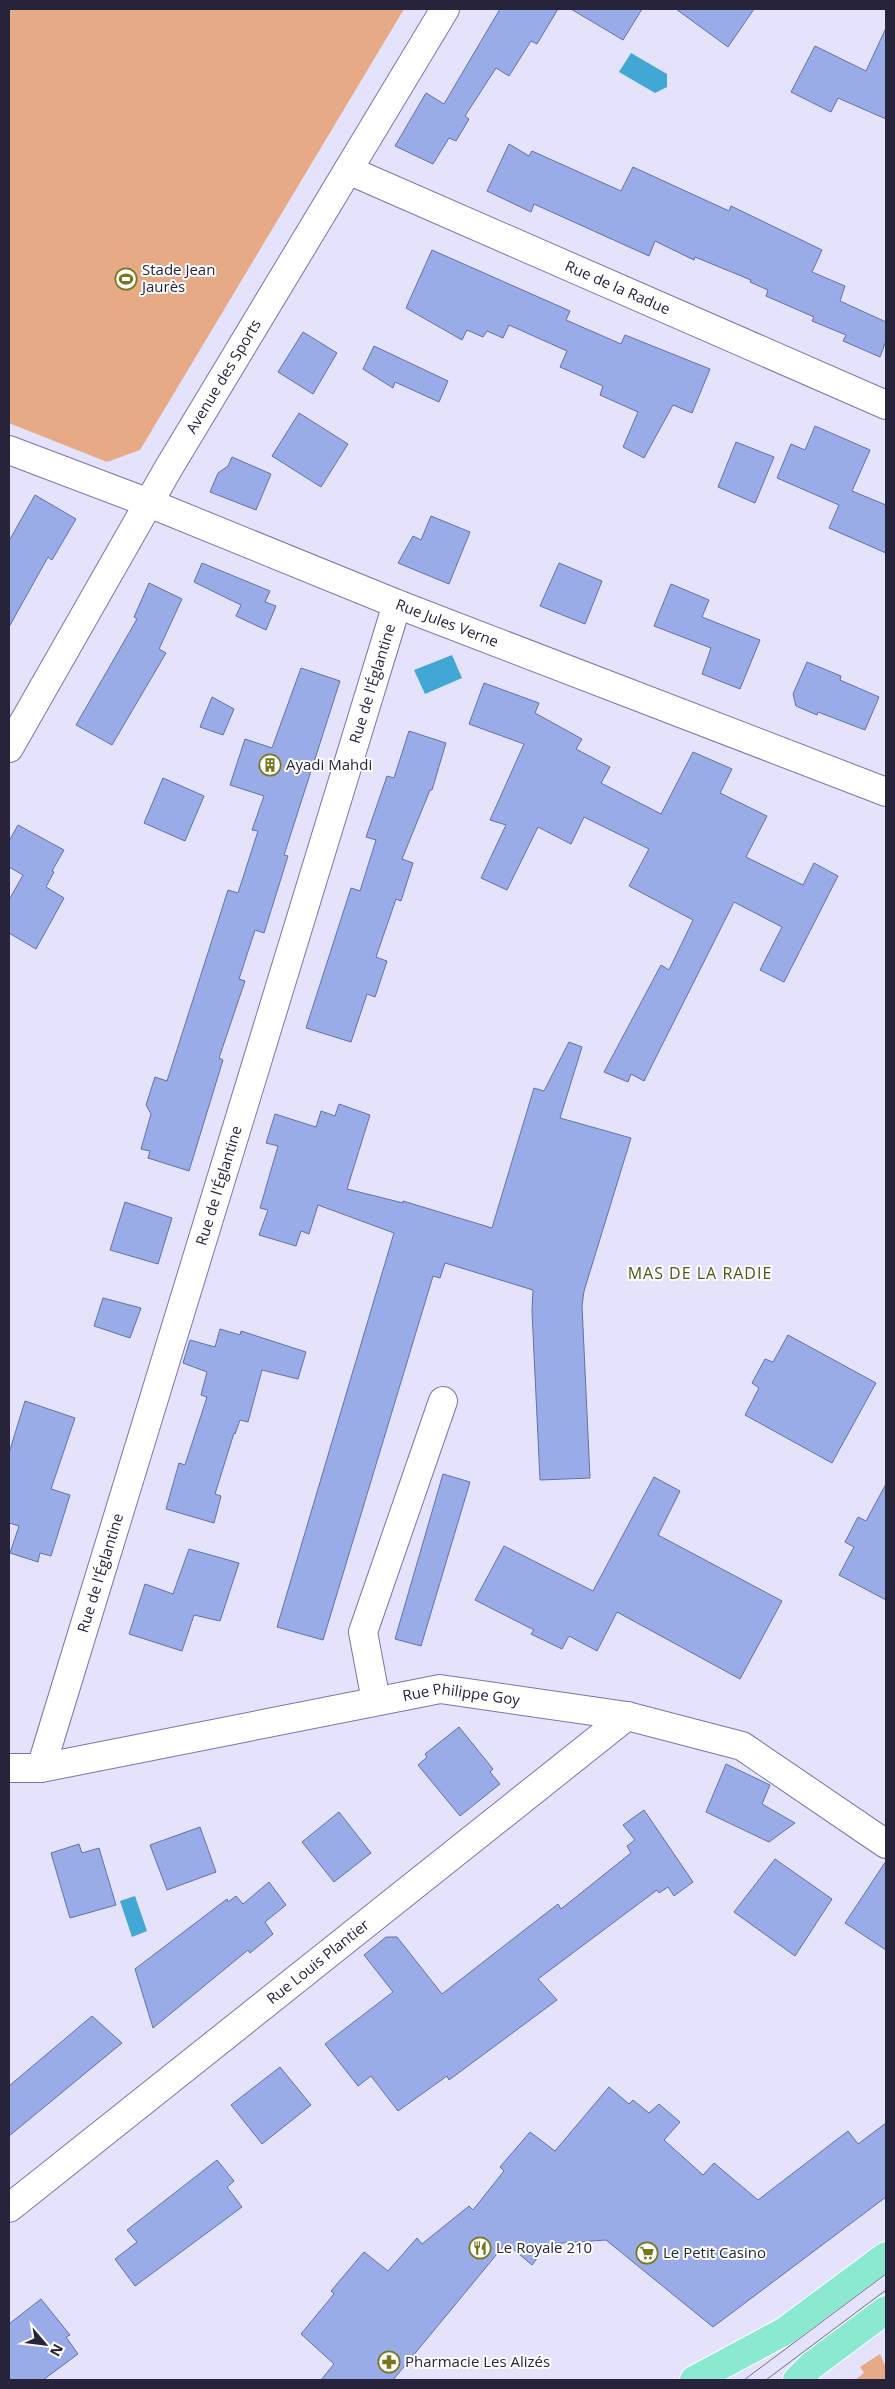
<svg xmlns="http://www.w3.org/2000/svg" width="895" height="2389" font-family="'Open Sans',sans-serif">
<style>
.green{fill:#e6aa87}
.water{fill:#42a7d4}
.building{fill:#9aace7;stroke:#6171a8}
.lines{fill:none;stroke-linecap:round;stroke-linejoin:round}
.minor-casing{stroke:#7d73ac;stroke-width:30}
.major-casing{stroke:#fff;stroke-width:30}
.minor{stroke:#fff;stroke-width:28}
.major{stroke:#8be9d1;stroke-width:28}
.tram{stroke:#716d86;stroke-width:1}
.labels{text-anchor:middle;stroke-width:4;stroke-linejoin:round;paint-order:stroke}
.poi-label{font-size:15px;fill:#27233b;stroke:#fff;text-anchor:start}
.street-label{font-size:15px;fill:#27233b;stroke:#fff}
.neighbourhood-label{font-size:16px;letter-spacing:1px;fill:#515318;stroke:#fff}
</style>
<rect width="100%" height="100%" fill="#e5e2fc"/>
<!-- green -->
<g class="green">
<path d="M9,9h395l-264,441 -33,12 -98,-39z"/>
<path d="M880,2354l6,13v12l-31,1 9,-7 -4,-6z"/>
</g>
<!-- water -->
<g class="water">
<path d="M631,53l36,21v13l-12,6 -36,-21z"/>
<path d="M452,655l10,23 -37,16 -11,-24z"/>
<path d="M135,1896l12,35 -15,6 -12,-36z"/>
</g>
<!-- building -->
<g class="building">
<path d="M500,9h58l-21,35 -6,-3 -22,35 -13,-8 -31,48 4,3 -13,22 -7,-3 -16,26 -38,-18 31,-53 18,11z"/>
<path d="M571,9h71l-19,31z"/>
<path d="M676,9h78l-26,38z"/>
<path d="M886,28v91l-48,-21 -7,14 -40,-20 24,-46 51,25z"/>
<path d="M509,144l20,12 3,-5 89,40 12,-24 96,44 2,-5 91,44 -10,22 33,14 -5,15 46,21v19l-6,16 -37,-16 3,-6 -34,-14 2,-4 -48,-21 2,-6 -18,-8 1,-2 -56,-23 -1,3 -39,-19 -6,15 -115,-52 -3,8 -44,-21z"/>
<path d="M432,250l138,61 -4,9 55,24 4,-9 85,34 -18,44 -19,-8 -29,53 -21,-11 15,-35 -38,-17 3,-9 -43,-19 7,-16 -58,-26 -6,13 -16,-7 -4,6 -16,-7 -5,10 -56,-32z"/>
<path d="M303,332l34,21 -24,41 -35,-22z"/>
<path d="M374,346l74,35 -9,21 -44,-20 -2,6 -30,-19z"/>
<path d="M299,413l49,31 -27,43 -49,-31z"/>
<path d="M815,426l55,24 -18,41 34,14v48l-57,-25 10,-23 -62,-27 14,-34 14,6z"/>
<path d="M736,442l38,15 -19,46 -37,-16z"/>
<path d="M232,457l39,17 -15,36 -46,-18 8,-19 10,-7z"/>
<path d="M35,495l41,24 -24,41 -4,-3 -39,70v-86z"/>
<path d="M431,516l39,16 -21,52 -51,-21 15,-27 8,4z"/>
<path d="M202,563l68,28 -5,11 11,4 -10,24 -30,-14 5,-11 -47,-23z"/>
<path d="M559,563l43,18 -17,43 -45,-18z"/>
<path d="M149,583l33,16 -23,50 7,4 -54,92 -36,-20 61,-106 -3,-2z"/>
<path d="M671,584l38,16 -7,17 58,23 -20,49 -38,-15 9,-26 -57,-22z"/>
<path d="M807,662l34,14 -1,4 39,17 -14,33 -47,-18 -1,3 -21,-9 -3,-12z"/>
<path d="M301,668l39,13 -56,174 4,1 -24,77 -9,-3 -16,49 6,2 -26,77 4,2 -34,111 -41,-13 2,-7 -9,-2 10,-35 -5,-9 9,-28 12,4 61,-191 10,3 20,-62 -6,-1 12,-34 -34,-11 15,-46 27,9z"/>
<path d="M484,683l55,20 -4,10 47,26 -6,10 34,18 -9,16 60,31 32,-62 39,17 -12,24 47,23 -21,41 57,28 11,-22 24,13 -54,106 -24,-12 22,-43 -48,-25 -90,179 -13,-7 -3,8 -24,-10 57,-107 8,5 24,-50 -64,-34 20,-37 -65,-32 -13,27 -33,-17 -31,63 -26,-12 25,-53 -16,-5 34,-76 -55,-20z"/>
<path d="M212,697l22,12 -11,26 -23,-8z"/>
<path d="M409,731l37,12 -14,47h-2l-28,69 11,4 -12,38 -5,-2 -20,58 11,4 -12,36 -8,-3 -16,48 -45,-14 45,-140 9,3 16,-51 -10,-3 21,-61 7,2z"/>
<path d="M163,778l41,18 -19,45 -41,-18z"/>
<path d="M18,825l46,25 -12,21 2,1 -8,15 18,11 -28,51 -27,-16v-33l14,-25 -14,-8v-26z"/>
<path d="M569,1042l13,5 -22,71 71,20 -47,153 -2,15 8,172 -50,2 -8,-169 1,-21 -88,-27 -5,15 -7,-2 -110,364 -46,-13 117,-394 -76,-28 -9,29 -8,-3 -5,15 -37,-11 9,-25 -8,-2 18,-62 -12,-3 9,-29 41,13 5,-16 14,5 4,-12 31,11 -23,74 56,14v-2l89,27 42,-140 10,3z"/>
<path d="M125,1202l47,16 -14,46 -48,-14z"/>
<path d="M103,1298l38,10 -11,30 -36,-12z"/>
<path d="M220,1329l20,6 1,-4 65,21 -8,27 -36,-9 -14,52 -8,-2 -5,14 -1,-1 -19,61 6,2 -7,27 -48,-14 13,-46 6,2 22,-68 -6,-2 6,-23 -24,-9 7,-23 25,7z"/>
<path d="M788,1335l88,48 -44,80 -87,-48 14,-27 -7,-5 13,-24 8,3z"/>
<path d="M25,1401l50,17 -24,71 19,6 -19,61 -11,-3 -2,9 -28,-9 9,-27 -10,-3v-70z"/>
<path d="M443,1474l27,8 -49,164 -26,-7z"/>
<path d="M654,1477l26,14 -22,44 124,66 -42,78 -123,-67 -20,39 -28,-15 -7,13 -31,-15 3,-4 -59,-30 29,-54 89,45z"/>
<path d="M886,1484v116l-47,-25 15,-28 -9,-5 13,-25 8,4z"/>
<path d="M189,1549l50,14 -19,58 -26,-6 -12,36 -53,-17 16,-50 28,10z"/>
<path d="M459,1727l34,42 -3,3 10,12 -40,32 -42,-51 9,-8 -2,-3z"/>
<path d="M726,1764l44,21 -8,19 33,19 -26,19 -63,-30z"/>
<path d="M644,1810l49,72 -19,14 -6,-9 -9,6 -2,-3 -119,89 19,21 -108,80 -2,-4 -49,35 -27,-35 -13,10 -33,-42 68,-52 -29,-37 22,-18h11l45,57 116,-90 3,5 70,-56 -4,-7 8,-6 -12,-15z"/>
<path d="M339,1812l32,41 -37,29 -32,-40z"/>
<path d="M200,1827l16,45 -49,18 -17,-45z"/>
<path d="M79,1844l3,9 17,-5 17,57 -46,13 -19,-65z"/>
<path d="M775,1859l57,40 -37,57 -61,-44z"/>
<path d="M886,1861v89l-41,-27z"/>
<path d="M269,1882l17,23 -21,17 8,12 -23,19 -2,-3 -95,78 -18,-59 92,-70 1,3 8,-6 7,8z"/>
<path d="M92,2016l30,27 -113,93v-50z"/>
<path d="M280,2067l31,38 -49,39 -31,-39z"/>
<path d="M609,2087l20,17 4,-4 16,13 10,-9 21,18 -16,18 39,35 11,-12 44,37 90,-69 10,13 28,-21v74l-173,130 -107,-87 -58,4 -16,21 -26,-22 -113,137h-72l13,-16 -33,-30 33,-40 -3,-3 33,-39 24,19 29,-33 5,6 47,-38 4,4 31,-39 -4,-4 30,-35 25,19z"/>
<path d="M217,2160l17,21 -7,6 15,20 -107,79 -20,-27 22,-17 -10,-12z"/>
<path d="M41,2299l29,36 -4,2 12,17 -35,26h-34v-56z"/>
</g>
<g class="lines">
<!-- minor casing -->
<g class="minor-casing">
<g id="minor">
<path id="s1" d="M348,170l538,235"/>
<path id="s2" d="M9,450l140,53 248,101 489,188"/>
<path id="s3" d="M9,748l159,-279 277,-460"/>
<path d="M376,1701l-13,-69 80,-231"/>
<path id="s4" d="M9,1768h32l399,-79 187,27 115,30 144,98"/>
<path id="s5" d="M41,1768l356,-1164"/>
<path id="s6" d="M9,2208l618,-492"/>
</g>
</g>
<!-- major casing -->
<g class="major-casing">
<g id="major">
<path d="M694,2380l91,-49 101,-75"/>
<path d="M797,2380l14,-14 75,-56"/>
</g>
</g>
<!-- minor -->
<use href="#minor" class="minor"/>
<!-- major -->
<use href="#major" class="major"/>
<!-- tram -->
<g class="tram">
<path d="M744,2380l142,-106"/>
<path d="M766,2380l120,-90"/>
</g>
</g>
<!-- icons -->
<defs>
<g id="stadium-ring" transform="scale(1.125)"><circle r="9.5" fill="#fff" stroke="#767820" stroke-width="1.5"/><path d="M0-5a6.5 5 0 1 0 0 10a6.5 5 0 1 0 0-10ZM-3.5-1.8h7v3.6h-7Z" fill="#767820"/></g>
<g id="building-ring" transform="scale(1.125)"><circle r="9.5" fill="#fff" stroke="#767820" stroke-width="1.5"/><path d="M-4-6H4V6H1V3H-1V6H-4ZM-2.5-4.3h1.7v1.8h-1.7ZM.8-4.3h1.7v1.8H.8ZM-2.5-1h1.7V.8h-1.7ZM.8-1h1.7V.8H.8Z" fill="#767820"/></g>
<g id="restaurant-ring" transform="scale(1.125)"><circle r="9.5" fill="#fff" stroke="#767820" stroke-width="1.5"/><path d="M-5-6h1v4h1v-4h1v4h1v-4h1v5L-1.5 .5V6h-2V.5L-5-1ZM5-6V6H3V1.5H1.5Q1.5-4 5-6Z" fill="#767820"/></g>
<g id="supermarket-ring" transform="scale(1.125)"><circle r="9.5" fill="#fff" stroke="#767820" stroke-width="1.5"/><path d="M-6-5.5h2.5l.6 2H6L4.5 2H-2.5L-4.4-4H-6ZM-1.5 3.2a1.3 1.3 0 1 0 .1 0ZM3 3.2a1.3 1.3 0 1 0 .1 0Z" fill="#767820"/></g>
<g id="pharmacy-ring" transform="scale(1.125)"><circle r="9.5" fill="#fff" stroke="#767820" stroke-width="1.5"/><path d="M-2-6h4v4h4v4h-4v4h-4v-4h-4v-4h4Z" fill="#767820"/></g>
</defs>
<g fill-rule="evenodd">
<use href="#stadium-ring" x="126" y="279"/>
<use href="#building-ring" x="270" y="765"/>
<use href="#restaurant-ring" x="480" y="2248"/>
<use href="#supermarket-ring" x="647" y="2253"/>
<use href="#pharmacy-ring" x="389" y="2362"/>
</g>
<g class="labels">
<!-- poi labels -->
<g class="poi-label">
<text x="142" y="275">Stade Jean<tspan x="142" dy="17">Jaurès</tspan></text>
<text x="286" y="770">Ayadi Mahdi</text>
<text x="496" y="2253">Le Royale 210</text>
<text x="663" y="2258">Le Petit Casino</text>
<text x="405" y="2367">Pharmacie Les Alizés</text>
</g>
<!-- street labels -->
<g class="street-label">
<text dy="5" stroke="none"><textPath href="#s1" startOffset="294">Rue de la Radue</textPath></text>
<text dy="5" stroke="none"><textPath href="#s3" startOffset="429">Avenue des Sports</textPath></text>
<text dy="5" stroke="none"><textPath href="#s2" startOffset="471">Rue Jules Verne</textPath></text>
<text dy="5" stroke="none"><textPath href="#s5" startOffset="1134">Rue de l'Églantine</textPath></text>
<text dy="5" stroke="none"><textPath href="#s5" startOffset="609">Rue de l'Églantine</textPath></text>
<text dy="5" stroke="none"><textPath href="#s5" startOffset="204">Rue de l'Églantine</textPath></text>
<text dy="5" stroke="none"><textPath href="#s4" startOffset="460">Rue Philippe Goy</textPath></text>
<text dy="5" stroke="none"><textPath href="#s6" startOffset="395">Rue Louis Plantier</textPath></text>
</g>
<!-- neighbourhood labels -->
<g class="neighbourhood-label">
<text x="700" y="1279">MAS DE LA RADIE</text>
</g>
</g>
<!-- border -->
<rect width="895" height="2389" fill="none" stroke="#27233b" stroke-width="20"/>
<!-- north arrow -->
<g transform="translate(45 2344) rotate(118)" stroke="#ffffff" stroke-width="4" paint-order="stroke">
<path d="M0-4L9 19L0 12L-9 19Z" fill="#27233b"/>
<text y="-8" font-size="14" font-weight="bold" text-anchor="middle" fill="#27233b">N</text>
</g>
</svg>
